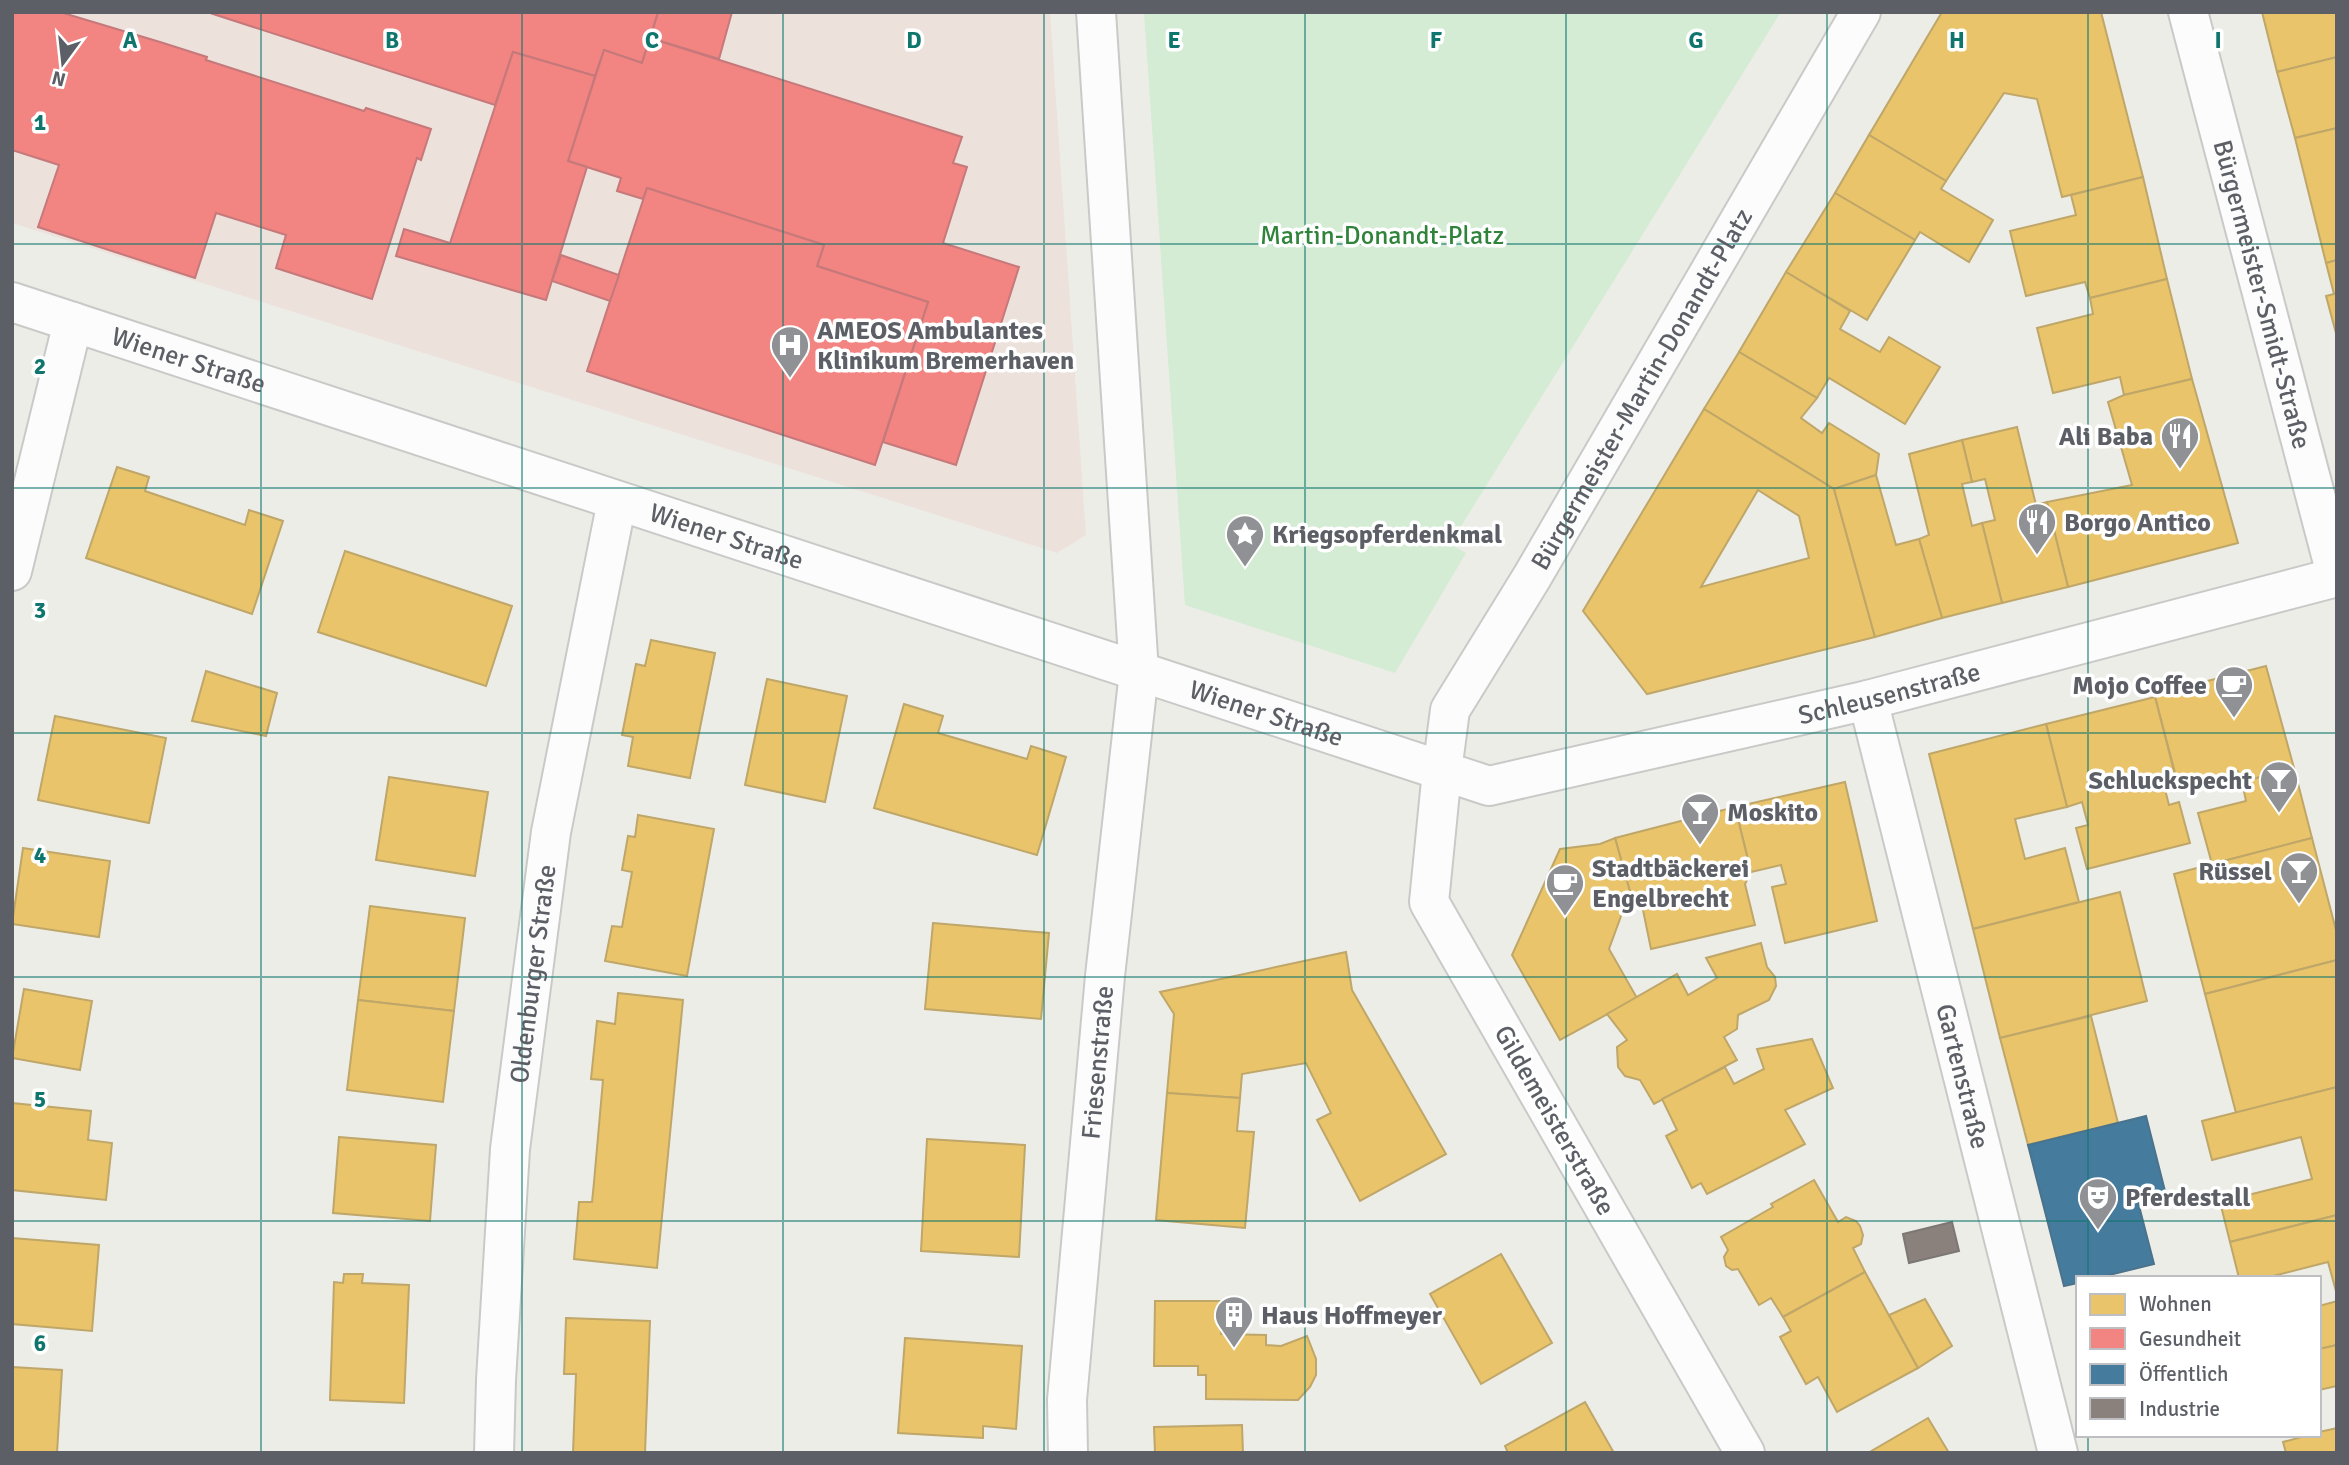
<svg xmlns="http://www.w3.org/2000/svg" width="2349" height="1465" font-family="Signika,sans-serif">
<style>
.medical{fill:#ede1dc}
.green{fill:#d4ebd4}
.homes{fill:#e9c46a;stroke:#bfa669;stroke-width:2;fill-rule:evenodd}
.health{fill:#f28482;stroke:#c5797a;stroke-width:2}
.public{fill:#457b9d;stroke:#4c738c;stroke-width:2}
.industry{fill:#8a817c;stroke:#7c7775;stroke-width:2}
.lines{fill:none;stroke-linecap:round;stroke-linejoin:round}
.minor-casing{stroke:#c9cac8;stroke-width:42}
.minor{stroke:#fcfcfc;stroke-width:38}
.grid{fill:none;stroke:#0f766e;stroke-width:2;stroke-opacity:0.55}
.labels{text-anchor:middle;stroke-width:7;stroke-linejoin:round;paint-order:stroke}
.park-label{font-size:26px;fill:#2f833a;stroke:#fff}
.street-label{font-size:26px;fill:#5c6066;stroke:#fff}
.poi-label{font-size:26px;font-weight:bold;fill:#5c6066;stroke:#fff;text-anchor:start}
.grid-label{font-size:23px;text-anchor:middle;font-weight:bold;fill:#0f766e;stroke:#fff;stroke-width:7;stroke-linejoin:round;paint-order:stroke}
</style>
<rect width="100%" height="100%" fill="#edede8"/>
<!-- medical -->
<path class="medical" d="M12,12h1038l36,523 -29,18 -1045,-330z"/>
<!-- green -->
<path class="green" d="M1144,12h637l-331,532 16,9 -71,120 -210,-68z"/>
<!-- homes -->
<g class="homes">
<path d="M1942,12h159l42,165 -81,20 -25,-98 -33,-6 -58,88 -77,-46z"/>
<path d="M2262,12h75v45l-60,15z"/>
<path d="M2337,57v71l-42,10 -18,-66z"/>
<path d="M2337,128v132l-11,3 -31,-125z"/>
<path d="M1869,135l77,46 -5,8 52,31 -24,42 -49,-30 -5,8 -80,-47z"/>
<path d="M2143,177l24,102 -77,19 -5,-16 -59,14 -16,-65 66,-16 -5,-20z"/>
<path d="M1835,193l80,47 -48,80 -81,-48z"/>
<path d="M2337,260v77l-11,-41 8,-2 -8,-31z"/>
<path d="M1786,272l64,39 -10,18 40,23 9,-15 51,30 -35,57 -76,-46 -12,20 -78,-46z"/>
<path d="M2167,279l25,100 -68,16 -4,-18 -67,16 -16,-65 56,-14 -3,-16z"/>
<path d="M1739,352l78,46 -16,20 21,15 7,-10 50,31 -3,21 -42,14 -130,-80z"/>
<path d="M2192,379l46,164 -170,44 -21,-85 85,-17 -24,-83 16,-7z"/>
<path d="M1704,409l130,80 41,148 -228,57 -64,-83zM1758,490l41,26 10,42 -108,29z"/>
<path d="M2017,427l19,78 11,-3 21,85 -66,16 -20,-80 13,-3 -10,-41 -13,3 -10,-42z"/>
<path d="M1962,440l10,42 -10,2 10,42 10,-3 20,80 -60,15 -23,-79 10,-4 -20,-81z"/>
<path d="M117,467l32,10 -4,14 100,34 4,-15 34,11 -31,93 -166,-56z"/>
<path d="M1876,475l20,70 23,-6 23,79 -67,19 -41,-148z"/>
<path d="M345,551l167,55 -26,80 -168,-54z"/>
<path d="M651,640l64,13 -25,125 -62,-12 5,-29 -11,-2 14,-71 9,2z"/>
<path d="M2266,666l28,102 -52,14 -4,-11 -59,17 -24,-91 21,-8z"/>
<path d="M206,671l71,22 -11,43 -74,-15z"/>
<path d="M767,679l80,17 -22,106 -80,-17z"/>
<path d="M2155,697l20,78 -13,3 7,27 10,-3 11,41 -103,26 -11,-41 12,-3 -6,-23 -15,5 -21,-83z"/>
<path d="M904,704l39,12 -5,17 89,26 4,-13 35,11 -29,98 -163,-47z"/>
<path d="M55,716l111,22 -17,85 -111,-23z"/>
<path d="M2046,724l21,83 -52,12 10,40 40,-11 14,54 -106,27 -44,-175z"/>
<path d="M2294,768l18,70 -100,26 -14,-51 48,-12 -4,-19z"/>
<path d="M389,777l99,15 -13,84 -99,-16z"/>
<path d="M1845,782l32,139 -92,22 -13,-56 14,-3 -5,-19 -30,7 -16,-65z"/>
<path d="M1735,807l16,65 -6,12 10,41 -104,24 -8,-39 -9,-4 -19,-68z"/>
<path d="M638,815l76,14 -27,147 -82,-15 7,-35 10,1 10,-55 -10,-2 6,-34 7,1z"/>
<path d="M1615,838l19,68 -10,2 -15,41 28,49 -77,42 -48,-85 48,-106 40,-5z"/>
<path d="M2312,838l25,96v26l-132,34 -31,-120z"/>
<path d="M23,848l87,13 -11,76 -87,-13z"/>
<path d="M2120,892l27,109 -147,37 -27,-109z"/>
<path d="M370,906l95,12 -11,93 -96,-11z"/>
<path d="M933,923l116,10 -8,86 -116,-10z"/>
<path d="M1761,943l6,24 8,10 1,9 -7,14 -31,15 -1,14 -13,8 13,23 -83,44 -14,-24 -15,-4 -7,-9 -1,-20 10,-7 -20,-26 70,-40 11,21 29,-17 -11,-20z"/>
<path d="M1346,952l6,38 94,164 -86,47 -43,-81 14,-7 -25,-50 -64,11 -2,24 -73,-5 7,-79 -14,-22z"/>
<path d="M2337,960v127l-101,26 -31,-119z"/>
<path d="M24,989l68,12 -12,69 -68,-12z"/>
<path d="M618,993l65,7 -26,268 -83,-9 5,-57h13l2,-20 9,-102 -12,-1 6,-58 18,3z"/>
<path d="M358,1000l96,11 -11,91 -96,-12z"/>
<path d="M2091,1016l27,107 -90,22 -28,-107z"/>
<path d="M1812,1039l21,49 -48,22 20,34 -98,50 -6,-11 -9,5 -26,-52 11,-6 -15,-31 63,-32 9,17 30,-15 -7,-20z"/>
<path d="M2337,1087v128l-107,27 -10,-40 92,-23 -11,-42 -89,23 -10,-39z"/>
<path d="M1167,1093l73,5 -3,33 17,1 -9,96 -89,-8z"/>
<path d="M12,1103l79,8 -3,29 24,3 -6,57 -94,-10z"/>
<path d="M339,1137l97,8 -6,76 -97,-8z"/>
<path d="M927,1139l98,6 -6,112 -98,-6z"/>
<path d="M1814,1180l24,42 8,-5 10,4 4,5 3,9 -2,9 -8,4 12,24 -82,45 -12,-19 -12,7 -21,-36 -6,1 -6,-4 -2,-9 4,-7 -7,-13 52,-30 -2,-3z"/>
<path d="M2337,1215v80l-9,-33 -63,16h-26l-9,-36z"/>
<path d="M12,1238l87,7 -7,86 -80,-7z"/>
<path d="M1501,1254l51,89 -71,41 -51,-90z"/>
<path d="M1865,1272l53,96 -81,44 -19,-35 -12,7 -26,-47 11,-6 -8,-14z"/>
<path d="M344,1274h19l-1,9 47,2 -5,118 -74,-3 4,-118 9,1z"/>
<path d="M1925,1299l27,47 -34,22 -29,-53z"/>
<path d="M1155,1301h67l-1,33 45,1v10l15,1 26,-10 9,23v16l-6,12 -12,13 -92,-1v-24h-8v-9h-44z"/>
<path d="M2337,1301v44l-18,4v-43z"/>
<path d="M566,1318l84,3 -5,132h-72l3,-79h-12z"/>
<path d="M905,1338l117,8 -6,83 -33,-3v12l-85,-5z"/>
<path d="M2337,1345v41l-18,4v-41z"/>
<path d="M12,1367l50,3 -5,83h-45z"/>
<path d="M1585,1402l29,51h-106l-3,-7z"/>
<path d="M1928,1418l21,35h-81z"/>
<path d="M1242,1425l1,28h-88l-1,-26z"/>
<path d="M2337,1428v25h-51l-3,-11 26,-7h10v-3z"/>
</g>
<!-- health -->
<g class="health">
<path d="M12,12h48l100,30 47,15 -1,3 158,51 2,-3 65,21 -10,31 -4,-2 -45,141 -96,-31 10,-33 -70,-22 -21,65 -157,-51 21,-62 -47,-15z"/>
<path d="M658,12h74l-13,47 -69,-21z"/>
<path d="M658,12l-16,51 -38,-13 -9,26 -82,-24 -18,53 -285,-92z"/>
<path d="M650,38l312,99 -9,26 14,4 -24,76 76,24 -63,198 -73,-23 45,-140 -111,-36 7,-21 -177,-57 -4,11 -26,-8 4,-13 -53,-17 36,-111 38,13z"/>
<path d="M513,52l82,24 -27,85 19,6 -41,133 -150,-44 8,-27 46,14z"/>
<path d="M647,188l177,57 -7,21 111,36 -53,163 -288,-94z"/>
<path d="M561,255l58,20 -9,26 -58,-20z"/>
</g>
<!-- public -->
<path class="public" d="M2146,1116l19,75 -28,7 17,66 -57,14h-19v5l-14,3 -36,-141z"/>
<!-- industry -->
<path class="industry" d="M1952,1222l7,29 -50,12 -6,-29z"/>
<g class="lines">
<!-- minor casing -->
<g class="minor-casing">
<g id="minor">
<path id="s1" d="M2188,12l149,566"/>
<path id="s2" d="M12,302l1477,484 379,-86 469,-123"/>
<path d="M12,571l61,-249"/>
<path id="s3" d="M1868,700l190,753"/>
<path id="s4" d="M494,1453l2,-73 14,-231 41,-317 66,-331"/>
<path id="s5" d="M1068,1453l-1,-53 38,-424 34,-304 -43,-660"/>
<path id="s6" d="M1745,1453l-316,-551 13,-131 8,-61 82,-133 329,-565"/>
</g>
</g>
<!-- minor -->
<use href="#minor" class="minor"/>
</g>
<!-- grid -->
<path class="grid" d="M261,12v1441M522,12v1441M783,12v1441M1044,12v1441M1305,12v1441M1566,12v1441M1827,12v1441M2088,12v1266M12,244h2325M12,488h2325M12,733h2325M12,977h2325M12,1221h2325M2088,1435v18"/>
<!-- icons -->
<defs>
<g id="hospital-pin" transform="scale(2.0125)"><path d="M0 17L-7.5 6A9.5 9.5 0 1 1 7.5 6Z" fill="#8f9194" stroke="#fff"/><path d="M-5-5h3v3.5h4V-5h3V5h-3V1.5h-4V5h-3Z" fill="#fff"/></g>
<g id="restaurant-pin" transform="scale(2.0125)"><path d="M0 17L-7.5 6A9.5 9.5 0 1 1 7.5 6Z" fill="#8f9194" stroke="#fff"/><path d="M-5-6h1v4h1v-4h1v4h1v-4h1v5L-1.5 .5V6h-2V.5L-5-1ZM5-6V6H3V1.5H1.5Q1.5-4 5-6Z" fill="#fff"/></g>
<g id="sight-pin" transform="scale(2.0125)"><path d="M0 17L-7.5 6A9.5 9.5 0 1 1 7.5 6Z" fill="#8f9194" stroke="#fff"/><path d="M0-6L1.8-2.2L6-1.7L2.9 1.2L3.7 5.4L0 3.3L-3.7 5.4L-2.9 1.2L-6-1.7L-1.8-2.2Z" fill="#fff"/></g>
<g id="cafe-pin" transform="scale(2.0125)"><path d="M0 17L-7.5 6A9.5 9.5 0 1 1 7.5 6Z" fill="#8f9194" stroke="#fff"/><path d="M-5.5-4.5H6V0H3Q3 3.5 0 3.5H-2.5Q-5.5 3.5-5.5 0ZM3-3.2v2h1.7v-2ZM-6 4.5H4V6H-6Z" fill="#fff"/></g>
<g id="bar-pin" transform="scale(2.0125)"><path d="M0 17L-7.5 6A9.5 9.5 0 1 1 7.5 6Z" fill="#8f9194" stroke="#fff"/><path d="M-6-5H6L.8 .8V4.5H3.5V6h-7V4.5H-.8V.8Z" fill="#fff"/></g>
<g id="theatre-pin" transform="scale(2.0125)"><path d="M0 17L-7.5 6A9.5 9.5 0 1 1 7.5 6Z" fill="#8f9194" stroke="#fff"/><path d="M-5-5.5Q0-4 5-5.5V0Q5 5 0 6Q-5 5-5 0ZM-3.3-2.5H-1v1.5H-3.3ZM1-2.5H3.3v1.5H1ZM-2.8 1Q0 5.5 2.8 1Z" fill="#fff"/></g>
<g id="building-pin" transform="scale(2.0125)"><path d="M0 17L-7.5 6A9.5 9.5 0 1 1 7.5 6Z" fill="#8f9194" stroke="#fff"/><path d="M-4-6H4V6H1V3H-1V6H-4ZM-2.5-4.3h1.7v1.8h-1.7ZM.8-4.3h1.7v1.8H.8ZM-2.5-1h1.7V.8h-1.7ZM.8-1h1.7V.8H.8Z" fill="#fff"/></g>
</defs>
<g fill-rule="evenodd">
<use href="#hospital-pin" x="790" y="345"/>
<use href="#restaurant-pin" x="2180" y="436"/>
<use href="#restaurant-pin" x="2037" y="522"/>
<use href="#sight-pin" x="1245" y="534"/>
<use href="#cafe-pin" x="2234" y="685"/>
<use href="#bar-pin" x="2279" y="780"/>
<use href="#bar-pin" x="1700" y="812"/>
<use href="#bar-pin" x="2299" y="871"/>
<use href="#cafe-pin" x="1565" y="883"/>
<use href="#theatre-pin" x="2098" y="1197"/>
<use href="#building-pin" x="1234" y="1315"/>
</g>
<g class="labels">
<!-- park labels -->
<g class="park-label">
<text x="1382" y="244">Martin-Donandt-Platz</text>
</g>
<!-- street labels -->
<g class="street-label">
<text dy="9" stroke="none"><textPath href="#s1" startOffset="292">Bürgermeister-Smidt-Straße</textPath></text>
<text dy="9" stroke="none"><textPath href="#s2" startOffset="186">Wiener Straße</textPath></text>
<text dy="9" stroke="none"><textPath href="#s6" startOffset="1202">Bürgermeister-Martin-Donandt-Platz</textPath></text>
<text dy="9" stroke="none"><textPath href="#s2" startOffset="752">Wiener Straße</textPath></text>
<text dy="9" stroke="none"><textPath href="#s2" startOffset="1965">Schleusenstraße</textPath></text>
<text dy="9" stroke="none"><textPath href="#s2" startOffset="1320">Wiener Straße</textPath></text>
<text dy="9" stroke="none"><textPath href="#s4" startOffset="481">Oldenburger Straße</textPath></text>
<text dy="9" stroke="none"><textPath href="#s5" startOffset="392">Friesenstraße</textPath></text>
<text dy="9" stroke="none"><textPath href="#s3" startOffset="388">Gartenstraße</textPath></text>
<text transform="translate(1555 1120) rotate(60)" y="9">Gildemeisterstraße</text>
</g>
<!-- poi labels -->
<g class="poi-label">
<text x="817" y="339">AMEOS Ambulantes<tspan x="817" dy="30">Klinikum Bremerhaven</tspan></text>
<text x="2153" y="445" text-anchor="end">Ali Baba</text>
<text x="2064" y="531">Borgo Antico</text>
<text x="1272" y="543">Kriegsopferdenkmal</text>
<text x="2207" y="694" text-anchor="end">Mojo Coffee</text>
<text x="2252" y="789" text-anchor="end">Schluckspecht</text>
<text x="1727" y="821">Moskito</text>
<text x="1592" y="877">Stadtbäckerei<tspan x="1592" dy="30">Engelbrecht</tspan></text>
<text x="2272" y="880" text-anchor="end">Rüssel</text>
<text x="2125" y="1206">Pferdestall</text>
<text x="1261" y="1324">Haus Hoffmeyer</text>
</g>
</g>
<g class="grid-label">
<text x="130" y="48">A</text>
<text x="392" y="48">B</text>
<text x="652" y="48">C</text>
<text x="914" y="48">D</text>
<text x="1174" y="48">E</text>
<text x="1436" y="48">F</text>
<text x="1696" y="48">G</text>
<text x="1957" y="48">H</text>
<text x="2218" y="48">I</text>
<text x="40" y="130">1</text>
<text x="40" y="374">2</text>
<text x="40" y="618">3</text>
<text x="40" y="863">4</text>
<text x="40" y="1107">5</text>
<text x="40" y="1351">6</text>
</g>
<!-- border -->
<rect width="2349" height="1465" fill="none" stroke="#5c6066" stroke-width="28"/>
<!-- legend -->
<rect x="2076" y="1276" width="245" height="161" fill="#ffffff" stroke="#bebfc2" stroke-width="2"/>
<rect x="2090" y="1294" width="35" height="21" fill="#e9c46a" stroke="#bebfc2" stroke-width="2"/>
<text x="2139" y="1311" font-size="21" fill="#5c6066">Wohnen</text>
<rect x="2090" y="1328" width="35" height="21" fill="#f28482" stroke="#bebfc2" stroke-width="2"/>
<text x="2139" y="1346" font-size="21" fill="#5c6066">Gesundheit</text>
<rect x="2090" y="1364" width="35" height="21" fill="#457b9d" stroke="#bebfc2" stroke-width="2"/>
<text x="2139" y="1381" font-size="21" fill="#5c6066">Öffentlich</text>
<rect x="2090" y="1398" width="35" height="21" fill="#8a817c" stroke="#bebfc2" stroke-width="2"/>
<text x="2139" y="1416" font-size="21" fill="#5c6066">Industrie</text>
<!-- north arrow -->
<g transform="translate(63 63) rotate(195)" stroke="#ffffff" stroke-width="5" paint-order="stroke">
<path d="M0-5L12 26L0 18L-12 26Z" fill="#5c6066"/>
<text y="-10" font-size="19" font-weight="bold" text-anchor="middle" fill="#5c6066">N</text>
</g>
</svg>
